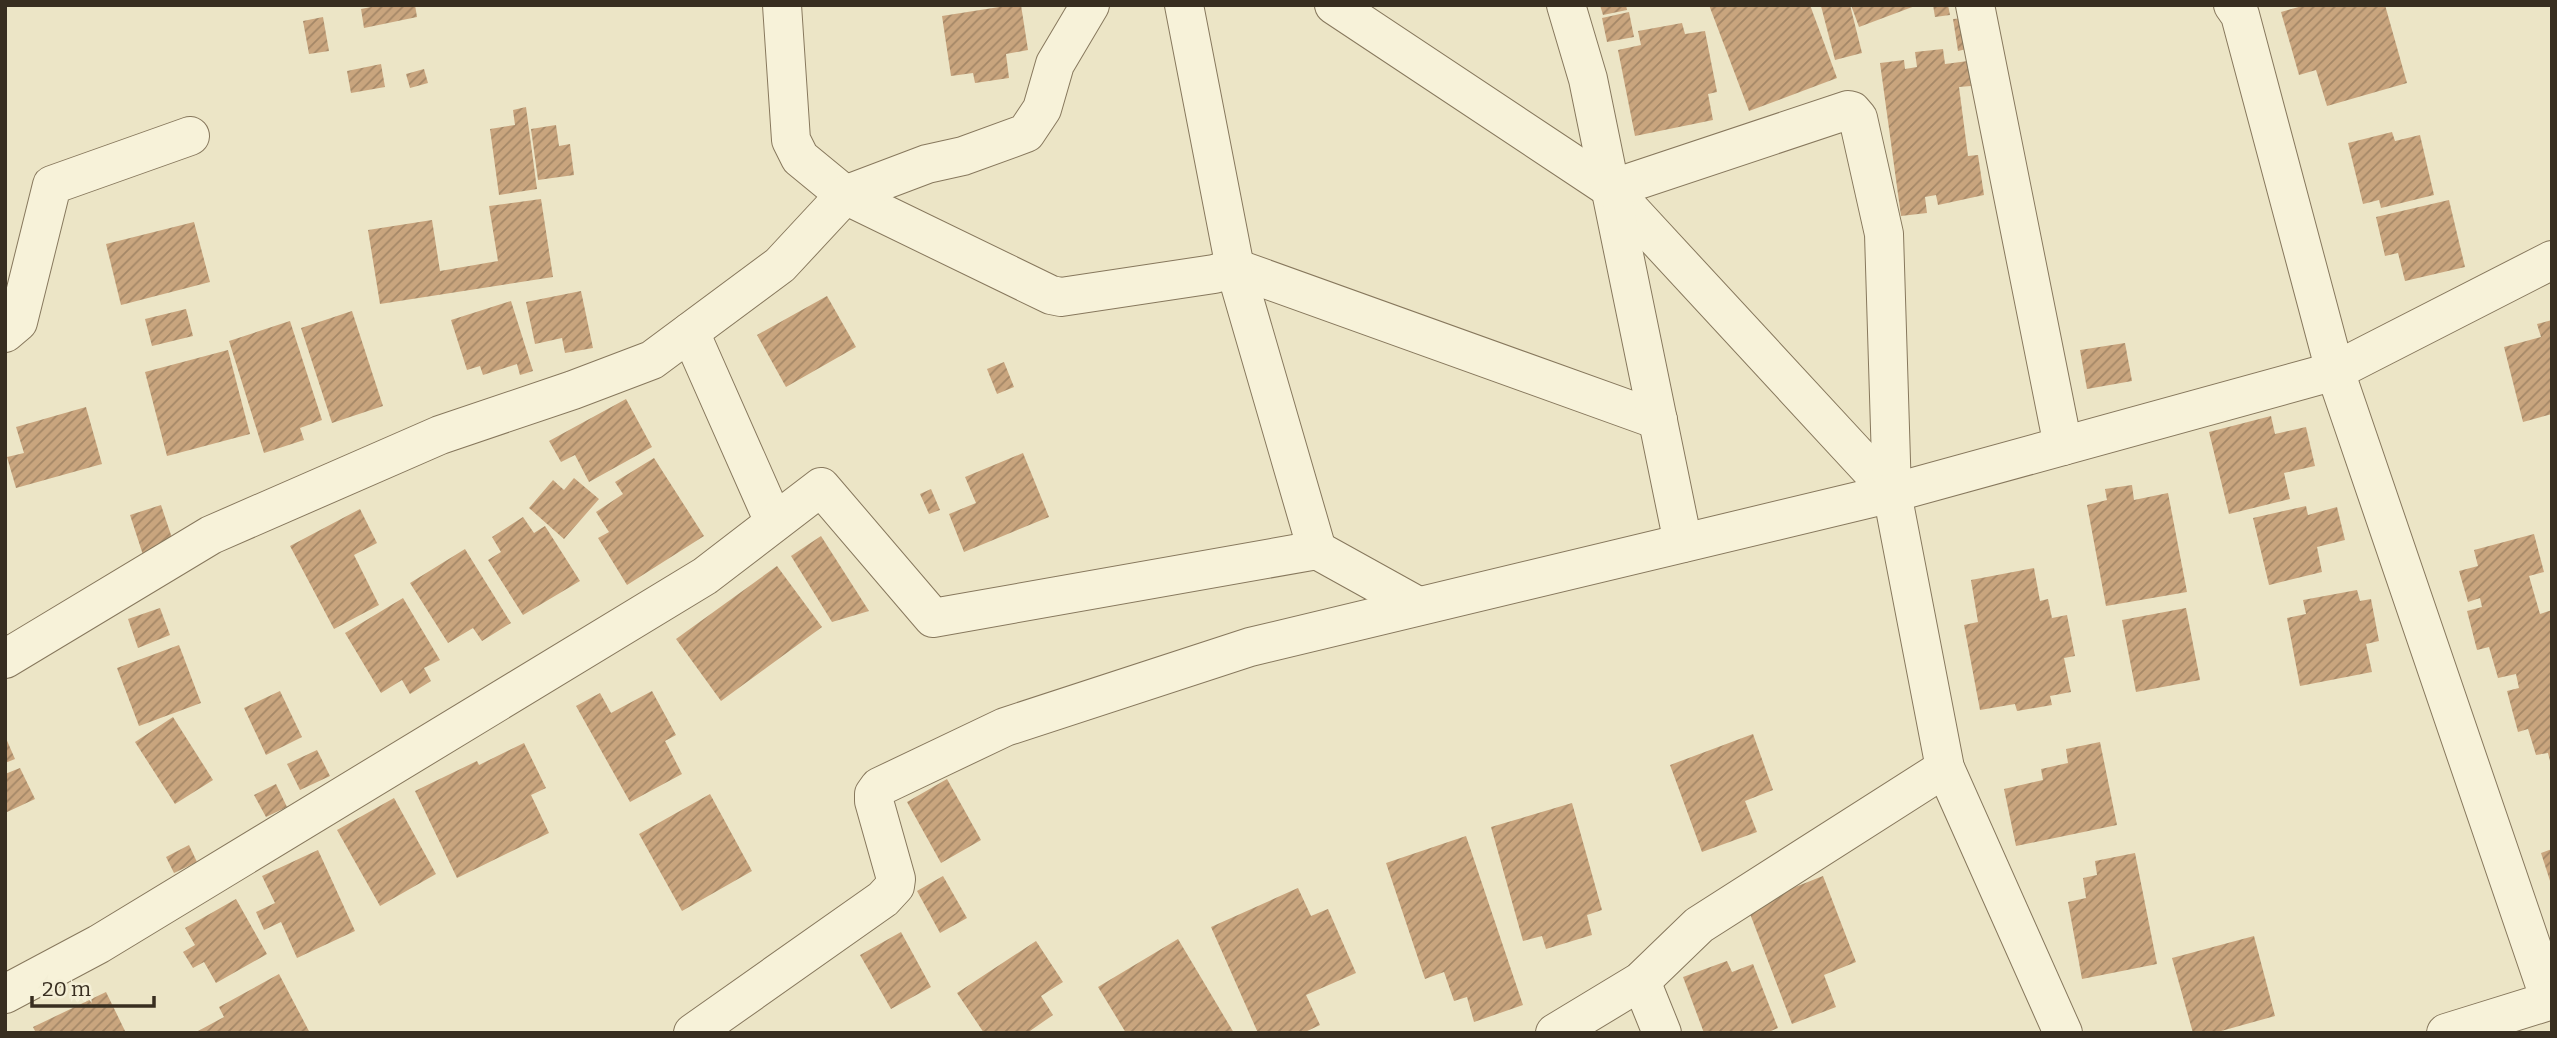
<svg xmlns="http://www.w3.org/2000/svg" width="2557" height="1038" font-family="Bitter,serif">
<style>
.building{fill:url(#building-hatch)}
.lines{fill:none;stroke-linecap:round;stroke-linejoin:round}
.minor-casing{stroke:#87785d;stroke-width:40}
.minor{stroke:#f7f2d9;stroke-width:38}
</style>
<defs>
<pattern id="building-hatch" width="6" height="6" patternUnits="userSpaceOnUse" patternTransform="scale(1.75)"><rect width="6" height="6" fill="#c9a57e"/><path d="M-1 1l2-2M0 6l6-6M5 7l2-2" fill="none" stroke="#a48767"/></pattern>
</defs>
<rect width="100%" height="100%" fill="#ece5c6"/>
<!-- building -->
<g class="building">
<path d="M381,5h34l2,12 -53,11 -3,-19z"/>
<path d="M1012,5h9l7,45 -22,4 3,24 -34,5 -2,-10 -22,3 -9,-60z"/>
<path d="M1600,5h26l1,5 -24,5z"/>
<path d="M1709,5h101l27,73 -88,33z"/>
<path d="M1826,5h24l12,48 -27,7 -14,-54z"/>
<path d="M1851,5h64v1l-56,21z"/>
<path d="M1933,5h15l2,10 -15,2z"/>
<path d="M2306,5h79l22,78 -80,23 -11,-36 -17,5 -18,-63z"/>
<path d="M1629,12l5,25 -27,5 -5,-24z"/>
<path d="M323,17l6,34 -20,3 -6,-33z"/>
<path d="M1967,18l4,30 -13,3 -5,-32z"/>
<path d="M1682,23l3,11 20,-3 12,61 -9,2 5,26 -78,16 -17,-86 23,-5 -3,-14z"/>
<path d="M1943,49l2,15 23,-3 3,25 -12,1 9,69 10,-1 6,40 -46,10 -2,-10 -11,2 2,16 -26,3 -21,-153 24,-3 1,9 12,-2 -2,-15z"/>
<path d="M381,64l4,23 -34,6 -4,-22z"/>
<path d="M424,69l4,14 -18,5 -4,-14z"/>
<path d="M526,107l11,82 -38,6 -9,-66 25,-4 -2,-15z"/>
<path d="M556,125l3,21 11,-2 4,31 -36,5 -7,-51z"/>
<path d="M2392,132l3,9 25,-6 14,60 -53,13 -2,-8 -16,4 -15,-61z"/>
<path d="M541,199l12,78 -173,27 -12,-74 64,-10 8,51 58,-10 -9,-55z"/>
<path d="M2449,200l16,67 -60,14 -7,-28 -13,3 -9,-39z"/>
<path d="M194,222l16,60 -89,23 -15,-61z"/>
<path d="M581,291l12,57 -28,5 -3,-15 -27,6 -9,-42z"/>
<path d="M827,296l29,51 -70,40 -29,-52z"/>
<path d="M511,301l22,70 -13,4 -3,-11 -34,11 -3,-9 -13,4 -16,-50z"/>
<path d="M186,309l7,27 -41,10 -7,-27z"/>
<path d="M352,311l31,95 -51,17 -31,-95z"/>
<path d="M2552,320v94l-29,8 -19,-75 37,-10 -4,-13z"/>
<path d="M290,321l32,99 -22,8 4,12 -40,13 -35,-112z"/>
<path d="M2125,343l7,38 -45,8 -7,-39z"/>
<path d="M228,350l22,84 -83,22 -22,-84z"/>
<path d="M1004,362l10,25 -17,7 -10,-25z"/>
<path d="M626,399l26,48 -63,35 -14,-27 -14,7 -12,-21z"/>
<path d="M86,407l16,57 -86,24 -9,-31 17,-4 -8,-26z"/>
<path d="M2271,416l4,18 31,-7 9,39 -31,7 6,26 -61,15 -20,-82z"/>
<path d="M1023,453l26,64 -85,35 -15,-38 27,-11 -11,-26z"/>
<path d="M654,458l50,78 -77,49 -29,-47 11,-6 -13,-20 27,-18 -8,-12z"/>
<path d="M574,478l25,21 -35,40 -35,-31 24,-28 11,10z"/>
<path d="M2132,485l2,15 34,-7 19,99 -81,14 -19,-101 20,-5 -2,-11z"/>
<path d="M931,489l9,21 -11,4 -9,-20z"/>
<path d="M161,505l15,45 -31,11 -15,-46z"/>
<path d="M2306,506l2,9 29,-8 8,33 -28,7 5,25 -53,13 -16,-67z"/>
<path d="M360,509l17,34 -23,12 25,50 -45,24 -44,-83z"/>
<path d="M523,517l11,16 11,-7 35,55 -57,34 -35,-55 13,-8 -9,-15z"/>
<path d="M2534,534l10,38 -15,4 11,38 12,-4 -1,155 -3,-12 -12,2 -8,-26 -10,3 -11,-41 12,-3 -3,-14 -18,4 -9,-31 -12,3 -10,-39 15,-4 -2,-9 -12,4 -9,-31 19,-5 -4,-16z"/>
<path d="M821,536l48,75 -37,11 -41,-66z"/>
<path d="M465,549l46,74 -29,18 -9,-13 -25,15 -38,-60z"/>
<path d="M777,566l45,61 -101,74 -45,-62z"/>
<path d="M2034,568l6,33 8,-2 4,19 15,-3 8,41 -11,2 7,34 -21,4 2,9 -35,6 -2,-7 -35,6 -16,-85 14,-3 -7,-42z"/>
<path d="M2357,590l3,11 11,-2 8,42 -13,3 6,28 -72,14 -13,-68 19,-4 -3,-14z"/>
<path d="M403,598l37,62 -16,8 7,13 -21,13 -8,-14 -21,13 -36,-60z"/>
<path d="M160,608l10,27 -32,13 -10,-29z"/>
<path d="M2186,608l14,72 -64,12 -14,-72z"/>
<path d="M179,645l22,58 -62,23 -22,-58z"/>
<path d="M280,691l22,46 -36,18 -22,-47z"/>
<path d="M652,691l24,44 -11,6 17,33 -52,28 -54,-96 24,-13 11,20z"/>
<path d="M173,717l40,63 -38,24 -40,-62z"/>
<path d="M1753,734l20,56 -28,11 12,31 -55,20 -32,-87z"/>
<path d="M5,736l10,23 -10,4z"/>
<path d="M2100,742l17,83 -101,21 -12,-57 39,-9 -2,-11 27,-6 -2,-14z"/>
<path d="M524,743l22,45 -15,7 18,38 -92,45 -42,-87 62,-30 2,4z"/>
<path d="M317,750l13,26 -30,14 -13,-26z"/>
<path d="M20,768l15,31 -30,14v-39z"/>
<path d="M947,779l34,61 -40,23 -34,-61z"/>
<path d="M276,784l11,23 -21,10 -12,-22z"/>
<path d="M710,794l42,77 -70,40 -43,-77z"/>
<path d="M394,798l42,76 -56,32 -43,-76z"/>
<path d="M1572,803l30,107 -15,5 5,20 -46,14 -4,-13 -19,5 -32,-114z"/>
<path d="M1466,836l57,169 -49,17 -7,-25 -13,4 -10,-29 -19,7 -39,-116z"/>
<path d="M189,845l8,17 -23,11 -8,-16z"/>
<path d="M2552,849v35h-1l-10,-31z"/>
<path d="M318,850l37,81 -58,27 -16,-36 -17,8 -8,-18 19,-9 -13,-27z"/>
<path d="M2135,853l22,111 -75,15 -14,-77 18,-4 -3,-20 14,-3 -2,-14z"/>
<path d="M943,876l24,42 -27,15 -23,-42z"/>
<path d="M1823,876l33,86 -32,13 12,32 -44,17 -45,-118z"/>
<path d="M1298,888l13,28 17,-7 28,64 -50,22 14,30 -17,8h-45l-47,-106z"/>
<path d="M236,899l31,55 -51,29 -12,-21 -11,6 -10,-16 12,-7 -10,-17z"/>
<path d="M901,932l30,55 -40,22 -31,-54z"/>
<path d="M2254,936l21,80 -61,17h-21l-21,-75z"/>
<path d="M1178,939l56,94h-108l-28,-46z"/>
<path d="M1036,941l27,41 -22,14 12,19 -26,18h-43l-27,-40z"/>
<path d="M1727,961l5,11 21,-8 25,64 -12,5h-62l-21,-56z"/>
<path d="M279,974l31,59h-111l-1,-2 26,-14 -5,-10z"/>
<path d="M106,992l20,41h-90l-3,-6z"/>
</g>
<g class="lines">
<!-- minor casing -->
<g class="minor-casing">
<g id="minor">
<path d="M782,5l9,135 9,18 45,37 206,100 10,2 153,-23 21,-6 423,152"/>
<path d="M1184,5l51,263 82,282"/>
<path d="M1334,5l277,184 281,304"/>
<path d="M1566,5l22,74 95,464"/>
<path d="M1975,5l88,441"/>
<path d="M2233,5l7,10 95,356 215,629"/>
<path d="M1611,189l237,-79 4,1 6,7 26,116 8,259 53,275 118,265"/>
<path d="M690,332l84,190"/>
<path d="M5,333l13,-11 34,-137 138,-49"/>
<path d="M5,659l206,-124 229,-100 133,-45 79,-30 128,-95 65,-70 82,-31 36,-8 63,-23 16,-24 13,-45 35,-59"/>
<path d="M1641,981l21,52"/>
<path d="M5,994l94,-50 606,-368 116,-89 112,131 384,-68 101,56"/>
<path d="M693,1033l190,-134 12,-13 1,-7 -22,-78v-7l5,-7 126,-60 245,-80 642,-154 443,-122 217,-111"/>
<path d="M1555,1033l86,-52 58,-56 246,-157"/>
<path d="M2446,1033l106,-33"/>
</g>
</g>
<!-- minor -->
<use href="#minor" class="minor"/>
</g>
<!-- border -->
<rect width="2557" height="1038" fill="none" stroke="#382e20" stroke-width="14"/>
<!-- scale -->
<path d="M32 996v10h122v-10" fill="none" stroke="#382e20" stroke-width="3.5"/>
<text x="42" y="996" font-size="21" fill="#382e20" stroke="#f4efd6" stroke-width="5" paint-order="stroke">20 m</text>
</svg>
